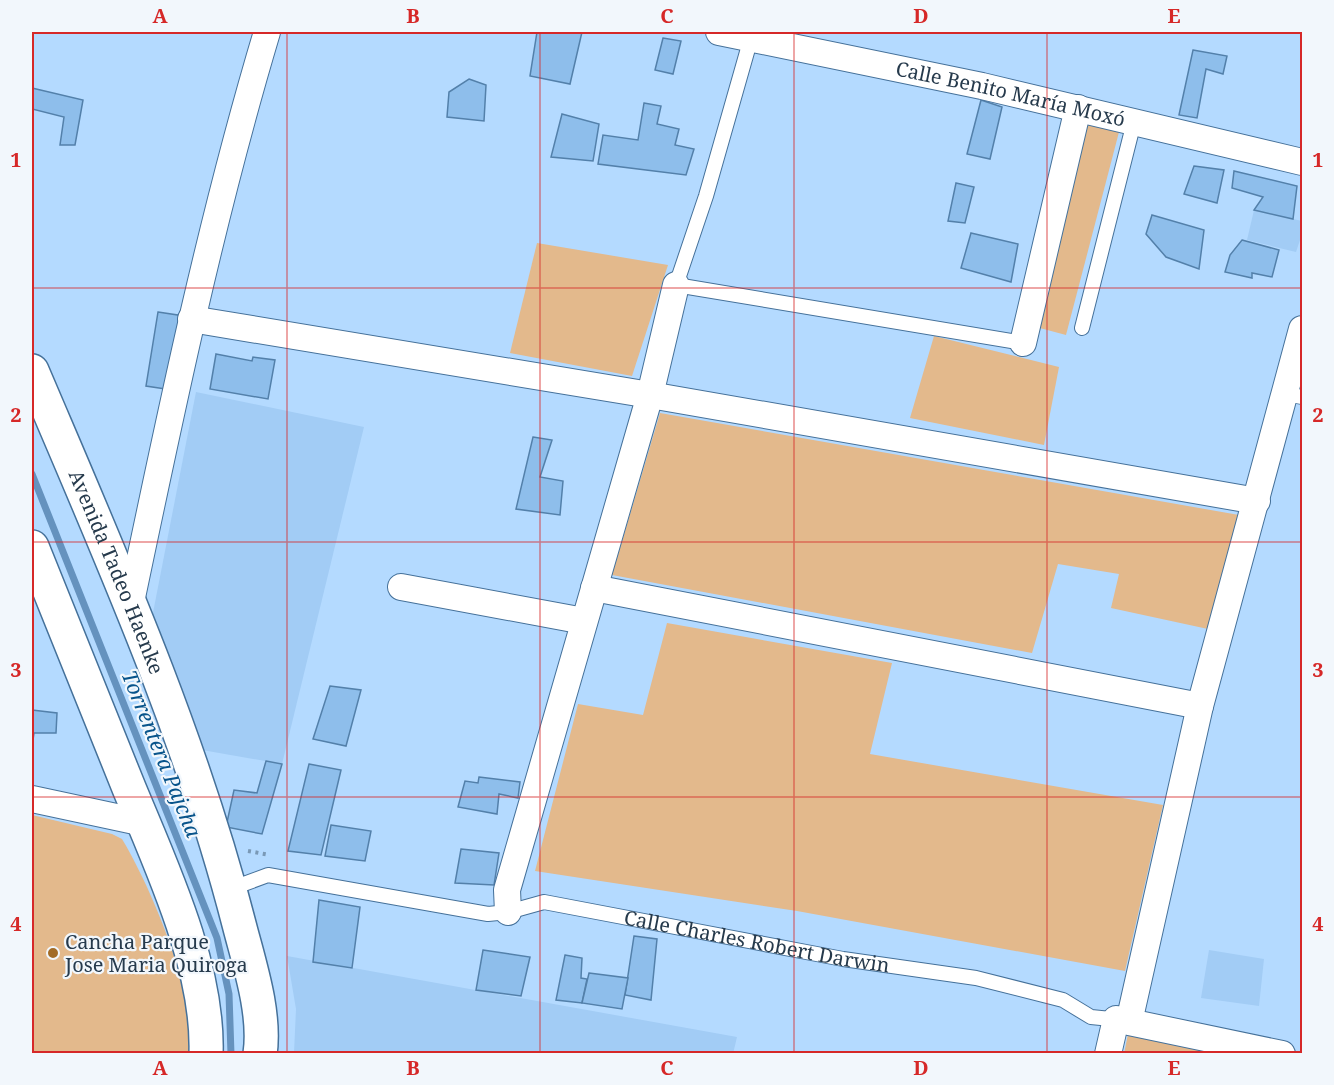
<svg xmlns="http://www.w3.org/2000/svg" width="1334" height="1085" font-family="'Noto Serif',serif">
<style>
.built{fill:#a2ccf5}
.green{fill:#e3b98c}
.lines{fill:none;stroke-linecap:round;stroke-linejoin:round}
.stream{stroke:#6592be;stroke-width:7}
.building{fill:#8ebeeb;stroke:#5380aa;stroke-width:1.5}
.lane-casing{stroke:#45719a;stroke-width:16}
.street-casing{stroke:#45719a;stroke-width:28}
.secondary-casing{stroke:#45719a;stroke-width:36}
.path{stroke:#7a99b6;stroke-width:4;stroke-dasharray:3 4.5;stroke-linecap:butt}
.lane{stroke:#fff;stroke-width:14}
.street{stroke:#fff;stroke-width:26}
.secondary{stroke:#fff;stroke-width:33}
.grid{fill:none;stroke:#d62828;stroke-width:1.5;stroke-opacity:0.55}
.poi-dot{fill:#a26b26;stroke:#f2f7fc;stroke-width:2}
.labels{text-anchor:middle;stroke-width:4.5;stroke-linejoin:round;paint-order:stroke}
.street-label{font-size:20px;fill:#263a4c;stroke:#f2f7fc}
.poi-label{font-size:20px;fill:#263a4c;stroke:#f2f7fc;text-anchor:start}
.water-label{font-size:21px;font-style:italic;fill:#08548b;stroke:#f2f7fc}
.neatline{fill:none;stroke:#d62828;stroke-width:2}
.grid-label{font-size:20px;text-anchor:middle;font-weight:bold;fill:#d62828}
</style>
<rect width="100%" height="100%" fill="#b4daff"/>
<!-- built -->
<g class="built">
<path d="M1254,210l48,11v13l-6,18 -49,-12z"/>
<path d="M196,392l168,35 -82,337 -80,-14 -51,-127z"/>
<path d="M1209,950l55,9 -5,47 -58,-8z"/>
<path d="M287,956l450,81 -4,17 -439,-1 2,-44z"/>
</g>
<!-- green -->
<g class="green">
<path d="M1088,124l31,8 -53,203 -30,-8z"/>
<path d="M537,243l131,22 -36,111 -122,-23z"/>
<path d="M934,336l125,31 -15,78 -134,-27z"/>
<path d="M660,413l579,102 -31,114 -97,-21 8,-34 -61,-10 -26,89 -420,-78z"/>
<path d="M667,623l225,40 -22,91 293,51 -38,166 -328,-60 -262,-40 43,-167 65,11z"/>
<path d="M32,815l80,19 10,5c30,50 75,157 67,214l-157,1z"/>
<path d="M1128,1034l88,19 -92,1z"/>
</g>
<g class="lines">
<!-- stream -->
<path class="stream" d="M32,474l185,464 12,56 2,60"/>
</g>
<!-- building -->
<g class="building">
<path d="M537,32h45l-12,52 -40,-8z"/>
<path d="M663,38l18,3 -8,33 -18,-4z"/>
<path d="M1193,50l34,6 -4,18 -17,-5 -9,49 -18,-3z"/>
<path d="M469,79l17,6 -2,36 -37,-4 2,-25z"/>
<path d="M32,88l51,12 -8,45h-15l4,-28 -32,-8z"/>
<path d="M981,100l21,7 -12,52 -23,-5z"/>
<path d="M644,103l17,3 -4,18 22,5 -4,16 19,4 -8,26 -88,-11 5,-29 35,5z"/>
<path d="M562,114l37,10 -6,37 -42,-4z"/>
<path d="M1194,166l30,4 -7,33 -33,-9z"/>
<path d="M1234,171l63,15 -4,33 -39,-9 9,-13 -31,-9z"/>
<path d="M956,183l18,4 -9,36 -17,-2z"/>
<path d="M1152,215l52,15 -5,39 -33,-12 -20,-23z"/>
<path d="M971,233l47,11 -7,38 -50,-14z"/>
<path d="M1242,240l37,10 -7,27 -20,-4v5l-27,-6 5,-17z"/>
<path d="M158,312l26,4 -12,74 -26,-4z"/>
<path d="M216,354l36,7 1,-4 22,3 -7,39 -58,-10z"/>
<path d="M533,437l19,3 -12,37 23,4 -3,34 -44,-6z"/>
<path d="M330,686l31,4 -15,56 -33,-7z"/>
<path d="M32,710l25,3 -1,20h-22l-2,14z"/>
<path d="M266,761l16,3 -20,70 -36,-7 8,-37 23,3z"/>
<path d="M309,764l32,6 -20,85 -33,-4z"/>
<path d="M479,777l41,5 -2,16 -19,-4 -2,20 -39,-7 7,-26 13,2z"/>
<path d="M331,825l40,6 -6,30 -40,-5z"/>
<path d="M461,849l38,4 -5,32 -39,-2z"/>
<path d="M319,900l41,7 -8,61 -39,-6z"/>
<path d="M634,936l23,3 -6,61 -26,-5z"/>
<path d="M483,950l47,7 -9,39 -45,-6z"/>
<path d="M565,955l17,3 -1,20 6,1 -5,24 -26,-3z"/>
<path d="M589,973l39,5 -6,31 -40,-6z"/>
</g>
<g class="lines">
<!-- lane casing -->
<g class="lane-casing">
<g id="lane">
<path d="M751,38l-45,158 -30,89 347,58"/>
<path d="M1082,328l52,-206"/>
<path d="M1286,394l16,3"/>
<path id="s1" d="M230,889l38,-14 220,39 20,-2 36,-10 299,57 133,19 87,22 28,17 30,3"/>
</g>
</g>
<!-- street casing -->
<g class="street-casing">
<g id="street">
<path id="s2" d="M719,32l263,54 320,76"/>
<path d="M191,319l459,76 607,106"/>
<path d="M1023,343l55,-235"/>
<path d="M401,587l183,34"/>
<path d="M594,588l606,118"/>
<path d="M131,602c40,-191 80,-383 136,-570"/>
<path d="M32,799l112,24"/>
<path d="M508,912l-1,-22 143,-495 26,-110"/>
<path d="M1108,1054l8,-35"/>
<path d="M1282,1054l-153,-32 71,-316 102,-377"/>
</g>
</g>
<!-- secondary casing -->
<g class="secondary-casing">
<g id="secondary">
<path id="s3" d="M32,371c77,181 158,362 207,553 10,39 27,89 21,130"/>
<path d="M32,547c32,81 65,161 97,241 33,80 80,179 77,266"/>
</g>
</g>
<!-- path -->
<path class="path" d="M248,851l22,4"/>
<!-- lane -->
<use href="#lane" class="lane"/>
<!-- street -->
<use href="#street" class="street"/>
<!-- secondary -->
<use href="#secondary" class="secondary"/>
</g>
<!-- grid -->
<path class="grid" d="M287,32v1022M540,32v1022M794,32v1022M1047,32v1022M32,288h1270M32,542h1270M32,797h1270"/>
<!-- markers -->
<circle class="poi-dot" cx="53" cy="953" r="6"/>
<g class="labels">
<!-- street labels -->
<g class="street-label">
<text dy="7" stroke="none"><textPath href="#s2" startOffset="298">Calle Benito María Moxó</textPath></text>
<text dy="7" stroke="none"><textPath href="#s3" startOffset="218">Avenida Tadeo Haenke</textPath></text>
<text dy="7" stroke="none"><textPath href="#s1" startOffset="538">Calle Charles Robert Darwin</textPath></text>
</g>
<!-- poi labels -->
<g class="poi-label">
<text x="65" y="949">Cancha Parque<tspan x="65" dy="23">Jose Maria Quiroga</tspan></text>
</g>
<!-- water labels -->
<g class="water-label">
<text transform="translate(161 754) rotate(68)" y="7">Torrentera Pajcha</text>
</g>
</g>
<!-- border -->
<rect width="1334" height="1085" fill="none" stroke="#f2f7fc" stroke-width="66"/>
<rect x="33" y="33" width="1268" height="1019" class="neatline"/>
<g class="grid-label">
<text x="160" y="23">A</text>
<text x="413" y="23">B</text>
<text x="667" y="23">C</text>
<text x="921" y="23">D</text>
<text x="1174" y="23">E</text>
<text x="16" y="167">1</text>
<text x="1318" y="167">1</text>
<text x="16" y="422">2</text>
<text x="1318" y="422">2</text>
<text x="16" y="677">3</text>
<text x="1318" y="677">3</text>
<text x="16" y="931">4</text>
<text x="1318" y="931">4</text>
<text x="160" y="1075">A</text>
<text x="413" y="1075">B</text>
<text x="667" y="1075">C</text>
<text x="921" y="1075">D</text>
<text x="1174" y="1075">E</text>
</g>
</svg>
